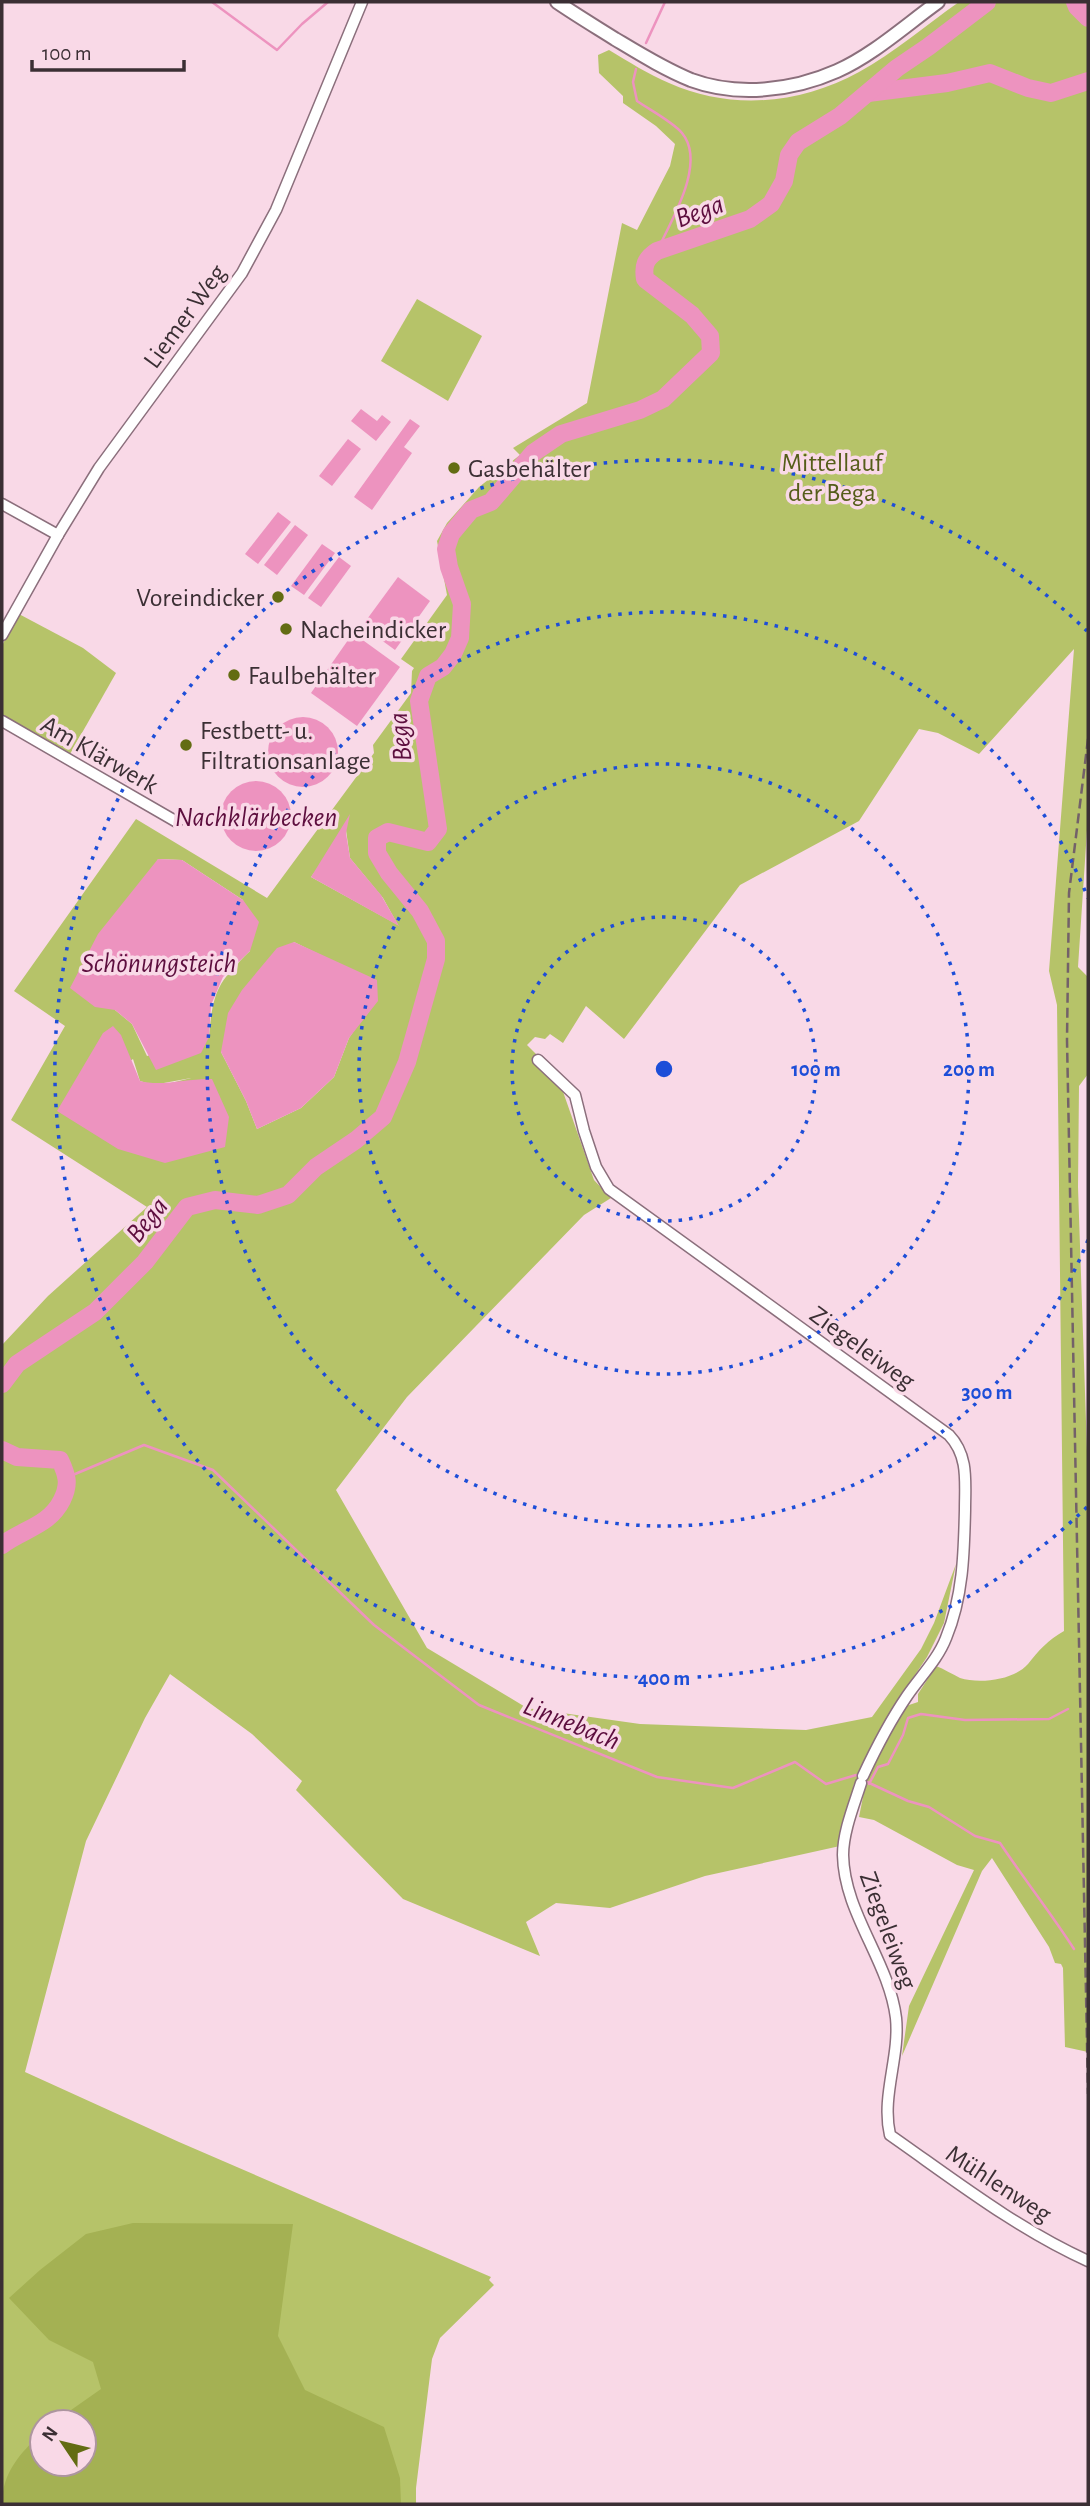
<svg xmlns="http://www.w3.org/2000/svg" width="1090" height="2506" font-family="'Alegreya Sans',sans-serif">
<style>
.green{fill:#b6c369;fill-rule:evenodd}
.forest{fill:#a4b153}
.water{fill:#ed93bf}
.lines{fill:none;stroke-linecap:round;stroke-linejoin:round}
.stream{stroke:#ed93bf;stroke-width:2.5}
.river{stroke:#ed93bf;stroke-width:18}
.minor-casing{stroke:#8b6f7c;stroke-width:13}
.tertiary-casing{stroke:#8b6f7c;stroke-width:16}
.minor{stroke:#fff;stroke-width:10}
.tertiary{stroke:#fff;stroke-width:12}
.rail{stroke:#736169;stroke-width:2.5;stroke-dasharray:10 5;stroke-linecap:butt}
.ring{fill:none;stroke:#1d4ed8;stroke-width:3.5;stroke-dasharray:3.5 7}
.poi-dot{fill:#636c13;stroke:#f9d9e7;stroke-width:2.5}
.labels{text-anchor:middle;stroke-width:7;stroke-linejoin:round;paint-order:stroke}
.street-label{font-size:26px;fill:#3b2f34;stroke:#f9d9e7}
.park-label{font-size:26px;fill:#555d19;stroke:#f9d9e7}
.poi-label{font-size:26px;fill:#3b2f34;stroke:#f9d9e7;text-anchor:start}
.water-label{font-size:28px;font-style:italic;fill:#5d0e3e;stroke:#f9d9e7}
.centre{fill:#1d4ed8;stroke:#f9d9e7;stroke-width:3.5}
.ring-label{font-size:21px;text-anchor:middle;font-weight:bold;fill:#1d4ed8;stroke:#f9d9e7;stroke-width:7;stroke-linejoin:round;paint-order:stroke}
</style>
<rect width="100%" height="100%" fill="#f9d9e7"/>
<!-- green -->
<g class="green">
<path d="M959,2h129v813l-10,152 10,10v97l-9,12 -1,101 10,293v572l-23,-5 -2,-79 -2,-4 -6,-1 -6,-16 -57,-89 -10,13 -80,185 7,-50 65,-136 -17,-5 -83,-45 -15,-3 6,-30 -11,-3 -14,62 -135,30 -95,32 -54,-5 -30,19 14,34 -137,-57 -107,-109 6,-9 -50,-47 -82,-60 -25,44 -59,123 -61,231 154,70 312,135 -2,3 5,5 -54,53 -8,21 -16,129v16h-414v-1159l46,-49 99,-89 -136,-87 54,-94 -51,-35 122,-172 131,79 107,-145 -1,-8 38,-52 1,-22 2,-3 -13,-9 46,-64 -10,-54 10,-18 32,-36 41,-32 -7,-7 74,-45 35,-180 15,7 33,-64 5,-22 -19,-18 -33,-23v-7l-24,-23 -1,-18 11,-5c20,12 39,24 60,33 63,28 131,21 190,-11 35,-19 67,-47 100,-70zM1074,649l-25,322 8,34 7,626c-16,9 -25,19 -36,33 -14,16 -48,20 -68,14 -8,-4 -16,-9 -24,-12l-18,28v8l-27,9 36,-54 17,-34 12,-59 -22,59 -13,26 -49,68 -66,13 -166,-6 -113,-16 -100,-60 -91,-158 71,-93 177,-182 27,-17 -17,-18 -33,-94 -14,-21 -20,-20 8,-8 10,2 5,-5 13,9 23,-37 38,33 116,-154 119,-64 60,-92 19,4 41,21zM346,830l4,28 33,40 15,27 -87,-48zM158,859l24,1 61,40 7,51c-33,32 -37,40 -41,86l-62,19 -15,-32 -17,-14zM294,942l43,21 23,59 -11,16 -15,39 -33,31 -44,21 -11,-28 -25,-49zM133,1059l7,22 13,4 38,-7 -133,33zM42,2422h42v42h-42z"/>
<path d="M417,299l65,37 -34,65 -67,-40z"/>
<path d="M17,613l66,35 33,25 -46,81 -68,-38v-70z"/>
</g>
<!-- forest -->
<path class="forest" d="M133,2223l160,1 -15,112 27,54 79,37 16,51 1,26h-399c0,-31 18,-51 40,-71v31h42v-42h-30l47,-33 -8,-27 -44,-22 -40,-42 31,-28 46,-36z"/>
<!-- water -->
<g class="water">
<path d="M361,409l16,12 5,-6 9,7 -15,19 -25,-20z"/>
<path d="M410,419l10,7 -16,21 8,6 -40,57 -18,-13z"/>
<path d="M348,439l13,10 -29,37 -13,-10z"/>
<path d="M278,512l13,10 -33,42 -13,-10z"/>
<path d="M295,525l13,10 -31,40 -13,-10z"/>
<path d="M322,544l13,9 -31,42 -13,-9z"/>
<path d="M339,557l12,9 -30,41 -13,-9z"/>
<path d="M398,577l32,24 -35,49 -33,-24z"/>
<path d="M353,633l47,34 -43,59 -46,-33z"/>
<circle cx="303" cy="752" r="35"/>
<circle cx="256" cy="816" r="35"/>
<path d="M350,814l-4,19 4,25 31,37 18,31 -88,-49z"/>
<path d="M158,859l24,1 61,40 16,22 -9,29 -27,26 -12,28 -2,32 -8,16 -45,17 -24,-46 -17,-14 -20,-3 -25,-19 28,-54z"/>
<path d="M294,942l83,38 1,21 -29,37 -15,39 -33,31 -44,21 -11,-28 -25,-49 7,-39 14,-23 35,-42z"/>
<path d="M113,1026l8,9 19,46c22,6 48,-3 72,-2l17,38 -4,30 -60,16 -47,-14 -61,-38 46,-78z"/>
</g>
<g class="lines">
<!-- stream -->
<g class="stream">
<path d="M212,2l65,48 25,-26 26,-22"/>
<path d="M646,43l19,-41"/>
<path d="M636,69l-3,13 4,19c13,9 36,21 45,32 25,30 -11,88 -25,118"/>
<path d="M68,1477l76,-32 69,25 161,155 105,80 178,72 76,11 62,-26 31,22 30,-9 3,2"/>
<path d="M865,1781l43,20 21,6 46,29 25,7c24,36 51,70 74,106"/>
<path d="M869,1784l9,-17 10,-3 15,-29 5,-17 13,-4 44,6 84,-1 19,-10"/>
</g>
<!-- river -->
<g class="river">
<path d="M1075,2l2,5 11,11"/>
<path d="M868,93l79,-10 43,-10 38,15 23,5 37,-12"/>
<path d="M2,1384l15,-20 78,-52 50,-50 42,-55 28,-7 43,5 30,-10 28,-28 40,-27 27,-23 24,-55 29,-103v-18l-16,-30 -31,-38 -12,-20v-15l11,-6 40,10 10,-13 -19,-128 9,-25 15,-9 10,-13 7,-16 2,-34 -13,-37 -3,-18 5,-15 20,-24 20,-8 42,-49 28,-19 79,-24 23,-11 48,-46 -1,-17 -18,-21 -47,-36c-2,-13 0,-20 12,-28l93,-32 21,-15 13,-23 5,-26 9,-13 42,-26 57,-48 31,-21 59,-45"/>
<path d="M2,1450l15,7 43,3c7,15 10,24 2,40 -13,26 -39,29 -60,45"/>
</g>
<!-- minor casing -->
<g class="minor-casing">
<g id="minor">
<path d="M2,504l56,31"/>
<path d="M2,635l56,-100 41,-67 143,-195 34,-63 86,-208"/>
<path d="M2,721l175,101"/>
<path d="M538,1060l37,35 9,36 12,36 13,22 340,246c20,21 16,47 16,75 -1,44 -2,87 -19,128 -8,21 -26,39 -39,58 -17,25 -31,52 -44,80"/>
<path d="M861,1783c-7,22 -18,49 -18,72 1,58 46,106 53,163 4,39 -15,78 -6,117 63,44 127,94 198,126"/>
</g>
</g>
<!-- tertiary casing -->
<g class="tertiary-casing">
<path id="tertiary" d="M557,2c19,13 39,25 58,37 25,15 49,30 76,41 46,17 101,11 146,-9 36,-16 69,-46 101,-69"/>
</g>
<!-- minor -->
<use href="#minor" class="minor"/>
<!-- tertiary -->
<use href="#tertiary" class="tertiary"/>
<!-- rail -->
<path class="rail" d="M1088,739l-19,154 -2,147 21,1054"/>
</g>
<!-- distance rings -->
<g class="ring">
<circle cx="664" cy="1069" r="152"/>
<circle cx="664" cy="1069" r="305"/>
<path d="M1088 1240A457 457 0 1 1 1088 898"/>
<path d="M1087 1507A609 609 0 1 1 1087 631"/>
</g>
<!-- markers -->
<g class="poi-dot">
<circle cx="454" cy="468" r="7"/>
<circle cx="278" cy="597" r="7"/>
<circle cx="286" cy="629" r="7"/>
<circle cx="234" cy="675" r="7"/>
<circle cx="186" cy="745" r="7"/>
</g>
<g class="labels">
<!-- street labels -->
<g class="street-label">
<text transform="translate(184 316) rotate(-54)" y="9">Liemer Weg</text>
<text transform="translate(100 754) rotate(30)" y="9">Am Klärwerk</text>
<text transform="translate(863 1347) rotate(36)" y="9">Ziegeleiweg</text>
<text transform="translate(889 1930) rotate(70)" y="9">Ziegeleiweg</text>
<text transform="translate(999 2183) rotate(33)" y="9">Mühlenweg</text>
</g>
<!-- park labels -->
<g class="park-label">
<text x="832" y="471">Mittellauf<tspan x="832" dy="30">der Bega</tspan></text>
</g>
<!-- poi labels -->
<g class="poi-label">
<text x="468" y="477">Gasbehälter</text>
<text x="264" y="606" text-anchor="end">Voreindicker</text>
<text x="300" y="638">Nacheindicker</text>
<text x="248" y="684">Faulbehälter</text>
<text x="200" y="739">Festbett- u.<tspan x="200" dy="30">Filtrationsanlage</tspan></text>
</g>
<!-- water labels -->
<g class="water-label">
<text transform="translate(699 210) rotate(-20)" y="10">Bega</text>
<text transform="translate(399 737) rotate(-96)" y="10">Bega</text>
<text x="256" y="826">Nachklärbecken</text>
<text x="159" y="972">Schönungsteich</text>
<text transform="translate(146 1219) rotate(-51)" y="10">Bega</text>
<text transform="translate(572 1722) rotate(22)" y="10">Linnebach</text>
</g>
</g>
<circle cx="664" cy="1069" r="10" class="centre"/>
<g class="ring-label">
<text x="816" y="1076">100 m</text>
<text x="969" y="1076">200 m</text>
<text x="987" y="1399">300 m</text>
<text x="664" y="1685">400 m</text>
</g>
<!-- border -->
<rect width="1090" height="2506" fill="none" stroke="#3b2f34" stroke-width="7"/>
<!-- north arrow -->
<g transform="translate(63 2443) rotate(305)"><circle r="33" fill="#f9d9e7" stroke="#ad959f" stroke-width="2"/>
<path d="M0-5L12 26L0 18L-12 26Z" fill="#636c13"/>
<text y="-10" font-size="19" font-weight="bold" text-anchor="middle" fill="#3b2f34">N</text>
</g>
<!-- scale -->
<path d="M32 60v10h152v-10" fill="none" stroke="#3b2f34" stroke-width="3.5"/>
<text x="42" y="60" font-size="21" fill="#3b2f34" stroke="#f9d9e7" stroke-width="5" paint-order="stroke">100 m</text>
</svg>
